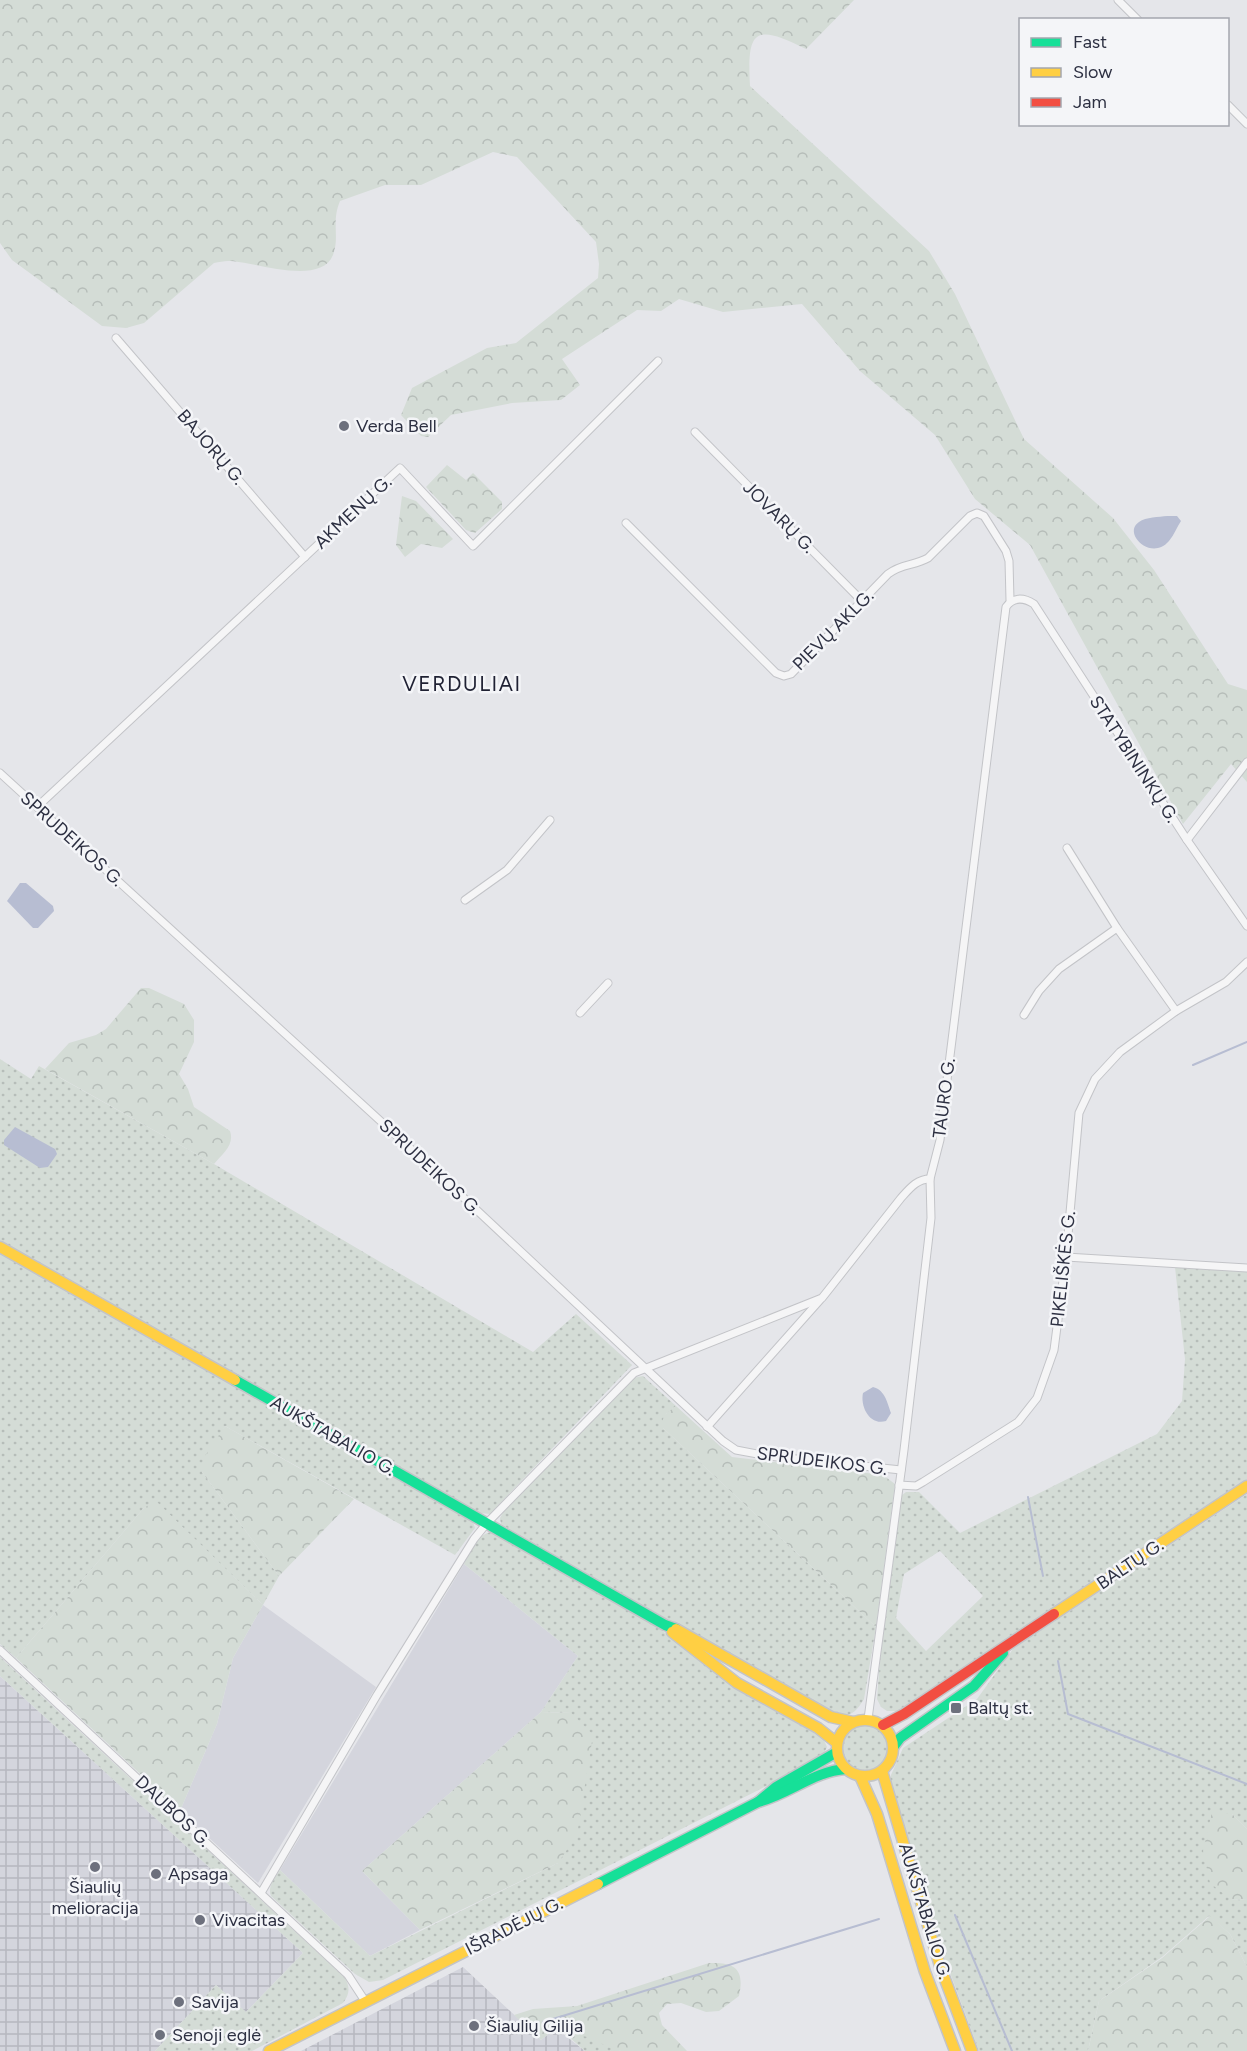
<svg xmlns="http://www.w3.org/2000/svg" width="1247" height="2051" font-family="Figtree,sans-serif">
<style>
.built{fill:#d4d5dd}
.industrial{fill:url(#industrial-grid)}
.grass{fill:url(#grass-dots);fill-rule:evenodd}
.forest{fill:url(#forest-crowns)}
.water{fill:#b7bdd2}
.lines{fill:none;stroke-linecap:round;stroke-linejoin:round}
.stream{stroke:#b7bdd2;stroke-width:2}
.street-casing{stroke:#c3c4c8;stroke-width:9}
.fast-casing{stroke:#c3c4c8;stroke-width:13}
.slow-casing{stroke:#c3c4c8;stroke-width:13}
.jam-casing{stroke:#c3c4c8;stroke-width:13}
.street{stroke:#f5f5f6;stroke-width:7}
.fast{stroke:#16e098;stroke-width:10}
.slow{stroke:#ffcf43;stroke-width:10}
.jam{stroke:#f24e42;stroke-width:10}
.poi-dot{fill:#6d707d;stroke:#f4f5f8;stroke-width:2}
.labels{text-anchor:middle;stroke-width:5;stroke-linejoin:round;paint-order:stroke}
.poi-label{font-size:18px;fill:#2d3042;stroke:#f4f5f8;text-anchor:start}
.street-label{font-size:18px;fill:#2d3042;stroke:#f4f5f8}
.quarter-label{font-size:21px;letter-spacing:1.5px;fill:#1f2133;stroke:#f4f5f8}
</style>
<defs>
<pattern id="industrial-grid" width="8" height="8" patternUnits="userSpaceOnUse" patternTransform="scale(1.5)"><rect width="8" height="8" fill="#d4d5dd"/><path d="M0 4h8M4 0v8" fill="none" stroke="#b6b7bf"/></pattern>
<pattern id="grass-dots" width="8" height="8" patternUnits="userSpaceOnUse" patternTransform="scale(1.5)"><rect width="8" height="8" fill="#d4dcd6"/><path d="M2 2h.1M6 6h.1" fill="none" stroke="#b6bdb9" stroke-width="1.8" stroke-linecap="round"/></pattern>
<pattern id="forest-crowns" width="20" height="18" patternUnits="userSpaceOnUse" patternTransform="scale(1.5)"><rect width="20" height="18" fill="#d4dcd6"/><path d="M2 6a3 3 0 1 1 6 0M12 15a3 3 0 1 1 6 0" fill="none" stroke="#b6bdb9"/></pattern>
</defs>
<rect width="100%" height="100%" fill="#e5e6ea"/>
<!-- built -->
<g class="built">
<path d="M464,1564l114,92 -37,56 -179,159 58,59 -50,26 -90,-86z"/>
<path d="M263,1605l113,82 -118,196 -78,-72 37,-87 16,-66z"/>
</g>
<!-- industrial -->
<g class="industrial">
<path d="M0,1676l303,277 -57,59 -30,-27 -61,66h-155z"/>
<path d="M463,1967l78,73 10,-8h10l24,19h-284z"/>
</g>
<!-- grass -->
<g class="grass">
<path d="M0,1059l31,20 8,-13 175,98 319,188 43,-38 56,51 -142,149 -10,-1 -480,-272z"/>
<path d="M0,1253l473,269 2,6 -20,27 -230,-129 -23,46 77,104 -16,29 -108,-104 -12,8 -127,149 -16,-14z"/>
<path d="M1175,1267l72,5v208l-347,231h-13l-6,-4 -4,-8 4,-54 20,-149 5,-4h13l41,41 197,-99 25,-33 3,-42zM940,1551l43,45 -57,55 -30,-33 8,-44z"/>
<path d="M643,1376l33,30 -10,8 -3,14 213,199 -12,72c-12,20 -19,19 -39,10l-324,-185 -1,-6 4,-7 129,-133z"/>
<path d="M1247,1494v335l-15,-15 -2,85 17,1v67l-17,-33 -21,-18 -47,41 -63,44 -11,50h-109l-50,-135 -39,-134 1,-7 12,-27 74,-49 36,-50z"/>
<path d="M491,1532l165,94 92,70 75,42 4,9 -3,6 -10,9 -431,218 -14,2 -14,-8 -84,-78c-4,-9 4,-18 9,-26l90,86 188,-93 13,-150 -30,-1 37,-56 -114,-92c6,-12 12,-29 27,-32z"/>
<path d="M0,1657l345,321c5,9 5,16 -2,25l-91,48h-97l61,-66 30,27 57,-59 -303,-277z"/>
<circle cx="866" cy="1748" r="23"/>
<path d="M577,2035l12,1 32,15h-36l-16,-14z"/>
</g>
<!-- forest -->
<g class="forest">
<path d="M0,0h854l-48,49c-52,-26 -59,-19 -56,37l179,165 26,43 69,145 89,79 41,52 74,114 19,6v92l-16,-18 -48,60 -153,-279 -55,-46 -40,-64 -75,-64 -58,-67 -79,8 -44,-13 -18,12 -24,-1 -75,49 18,26 -19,15 -49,3 -61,12 -23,22 -7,-1 -20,-21 11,-27 75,-40 29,-5 82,-65 1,-14 -3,-22 -79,-85 -24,-5 -72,33h-36l-45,16c-9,21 0,36 -7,54 -13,32 -80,6 -105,6 -4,0 -9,1 -14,2l-70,60 -18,5 -24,-2 -90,-66 -12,-17z"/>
<path d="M447,465l19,15 7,-7 29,29v7l-27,24 -9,-3 -40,-43z"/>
<path d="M402,496l14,5 37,38 -11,9 -21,-4 -16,13 -9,-12z"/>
<path d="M141,988h8l35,16 10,16v22l-15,32 9,15 6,18 36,24c5,14 -8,23 -16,33l-169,-95 24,-26 27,-8 10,-6z"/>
<path d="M676,1406l56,51 151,18 12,9 -19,143 -213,-199c-3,-12 5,-16 13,-22z"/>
<path d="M225,1426l129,73 -75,77 -77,-104 1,-13z"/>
<path d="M155,1500l108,105 -30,53 -16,66 -37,87 -164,-153 127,-149z"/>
<path d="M541,1712l30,1 22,22 -16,100 -19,28 -138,67 -58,-59z"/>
<path d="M1212,1812l20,2 15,15v71l-17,-1 -20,-16 -7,-32z"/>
<path d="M1210,1916l20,18 17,33v84h-159l11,-50 63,-43z"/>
<path d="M709,1963c26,-1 36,6 30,33l-20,15 -13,1 -25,-9 -14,1 -8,9 3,12 25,26c-18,0 -50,0 -66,0 -20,-4 -31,-20 -52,-14l-8,-5h-10l-10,8 -27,-25 19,-6 44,-3z"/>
</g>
<!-- water -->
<g class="water">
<path d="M1167,516h10l4,5c-4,6 -7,14 -12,20 -18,21 -47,-8 -30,-19 7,-5 20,-5 28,-6z"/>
<path d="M20,883h6l27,23 1,5 -16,17h-5l-26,-27z"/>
<path d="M15,1127l40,22 2,5 -9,13 -8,1 -36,-23v-5z"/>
<path d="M873,1387c12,3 14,15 18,26l-5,8c-16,5 -26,-14 -23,-28z"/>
</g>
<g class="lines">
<!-- stream -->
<g class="stream">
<path d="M1193,1065l54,-23"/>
<path d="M1028,1497l15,79"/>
<path d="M1058,1661l10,53 179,70"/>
<path d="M955,1915l57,136"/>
<path d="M543,2022l336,-103"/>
</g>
<!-- street casing -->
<g class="street-casing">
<g id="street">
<path d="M1118,0l20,20"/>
<path d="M1228,105l19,19"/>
<path d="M116,338l189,219"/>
<path d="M695,432l167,169"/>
<path d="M626,523l150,150 8,3 7,-2 97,-100c14,-11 26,-8 40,-16l42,-42 7,-3 7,3 22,35 3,10 1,39"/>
<path d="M0,773l434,397 289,271 13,9 32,6 133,14"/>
<path d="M37,807l363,-339 73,78 185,-185"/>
<path d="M1187,840l60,-78"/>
<path d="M1067,848l50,80 59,83"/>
<path d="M465,900l42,-30 43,-50"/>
<path d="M580,1013l28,-30"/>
<path d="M1024,1015l15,-24 20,-22 58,-41"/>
<path d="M1066,1257l181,11"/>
<path d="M707,1427l113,-127"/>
<path d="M899,1485l17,1 7,-4 95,-60 19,-24 17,-48 12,-93 13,-144 16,-34 25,-27 56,-41 50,-29 21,-20"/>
<path d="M0,1650l348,325 17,26"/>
<path d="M868,1719l36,-269 27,-232 -1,-39 10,-39 3,-28 63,-505c7,-10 17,-10 28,-3l153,236 60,86"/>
<path d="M261,1893l116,-198 97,-156 13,-16 147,-150 188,-75 79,-100c9,-10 16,-19 29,-19"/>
</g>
</g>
<!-- fast casing -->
<g class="fast-casing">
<g id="fast">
<path d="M235,1380l430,245 11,4"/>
<path d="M894,1746l6,-8 74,-52 29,-33"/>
<path d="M758,1802l18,-15 61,-35"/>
<path d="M598,1884l160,-82c31,-8 56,-31 88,-33"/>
</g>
</g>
<!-- slow casing -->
<g class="slow-casing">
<g id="slow">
<path d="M0,1247l235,133"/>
<path d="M1054,1614l193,-128"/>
<path d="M676,1629l155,88 22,5"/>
<path d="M672,1632l65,51 81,45 19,15"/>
<circle cx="865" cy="1748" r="28"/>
<path d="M882,1771l58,195 32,85"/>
<path d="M860,1776l17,38 48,158 30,79"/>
<path d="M269,2051l329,-167"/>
</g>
</g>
<!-- jam casing -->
<g class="jam-casing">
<path id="jam" d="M883,1725l21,-11 150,-100"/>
</g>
<!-- street -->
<use href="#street" class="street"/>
<!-- fast -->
<use href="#fast" class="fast"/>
<!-- slow -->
<use href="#slow" class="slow"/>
<!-- jam -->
<use href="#jam" class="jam"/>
</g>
<!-- markers -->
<g class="poi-dot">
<circle cx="344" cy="426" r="6"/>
<rect x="950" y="1702" width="12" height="12" rx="3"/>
<circle cx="95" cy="1867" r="6"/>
<circle cx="156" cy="1874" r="6"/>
<circle cx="200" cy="1920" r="6"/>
<circle cx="179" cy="2002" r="6"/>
<circle cx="474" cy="2026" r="6"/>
<circle cx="160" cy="2035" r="6"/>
</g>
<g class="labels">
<!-- poi labels -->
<g class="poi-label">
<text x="356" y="432">Verda Bell</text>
<text x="968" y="1714">Baltų st.</text>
<text x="168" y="1880">Apsaga</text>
<text x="95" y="1893" text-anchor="middle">Šiaulių<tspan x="95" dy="21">melioracija</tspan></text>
<text x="212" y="1926">Vivacitas</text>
<text x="191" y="2008">Savija</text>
<text x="486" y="2032">Šiaulių Gilija</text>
<text x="172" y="2041">Senoji eglė</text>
</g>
<!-- street labels -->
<g class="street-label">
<text transform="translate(211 447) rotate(49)" y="6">BAJORŲ G.</text>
<text transform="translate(353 512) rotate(-43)" y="6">AKMENŲ G.</text>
<text transform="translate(779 517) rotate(45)" y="6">JOVARŲ G.</text>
<text transform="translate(833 630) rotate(-45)" y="6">PIEVŲ AKLG.</text>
<text transform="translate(1134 759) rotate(57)" y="6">STATYBININKŲ G.</text>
<text transform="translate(72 839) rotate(42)" y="6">SPRUDEIKOS G.</text>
<text transform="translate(944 1098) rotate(-83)" y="6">TAURO G.</text>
<text transform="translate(430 1167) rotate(43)" y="6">SPRUDEIKOS G.</text>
<text transform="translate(1063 1269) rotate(-84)" y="6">PIKELIŠKĖS G.</text>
<text transform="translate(333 1436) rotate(30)" y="6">AUKŠTABALIO G.</text>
<text transform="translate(822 1461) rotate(7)" y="6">SPRUDEIKOS G.</text>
<text transform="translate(1130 1564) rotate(-34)" y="6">BALTŲ G.</text>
<text transform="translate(173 1811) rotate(43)" y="6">DAUBOS G.</text>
<text transform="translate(925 1911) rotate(73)" y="6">AUKŠTABALIO G.</text>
<text transform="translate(514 1926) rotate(-27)" y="6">IŠRADĖJŲ G.</text>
</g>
<!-- quarter labels -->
<g class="quarter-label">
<text x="462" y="691">VERDULIAI</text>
</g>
</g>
<!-- legend -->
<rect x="1019" y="18" width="210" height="108" fill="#f4f5f8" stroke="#a4a6af" stroke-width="1.5"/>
<rect x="1031" y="38" width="30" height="9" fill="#16e098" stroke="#a4a6af" stroke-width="1.5"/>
<text x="1073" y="48" font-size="18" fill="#2d3042">Fast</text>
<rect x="1031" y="68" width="30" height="9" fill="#ffcf43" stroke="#a4a6af" stroke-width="1.5"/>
<text x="1073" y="78" font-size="18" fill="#2d3042">Slow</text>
<rect x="1031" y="98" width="30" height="9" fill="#f24e42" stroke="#a4a6af" stroke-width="1.5"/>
<text x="1073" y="108" font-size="18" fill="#2d3042">Jam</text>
</svg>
